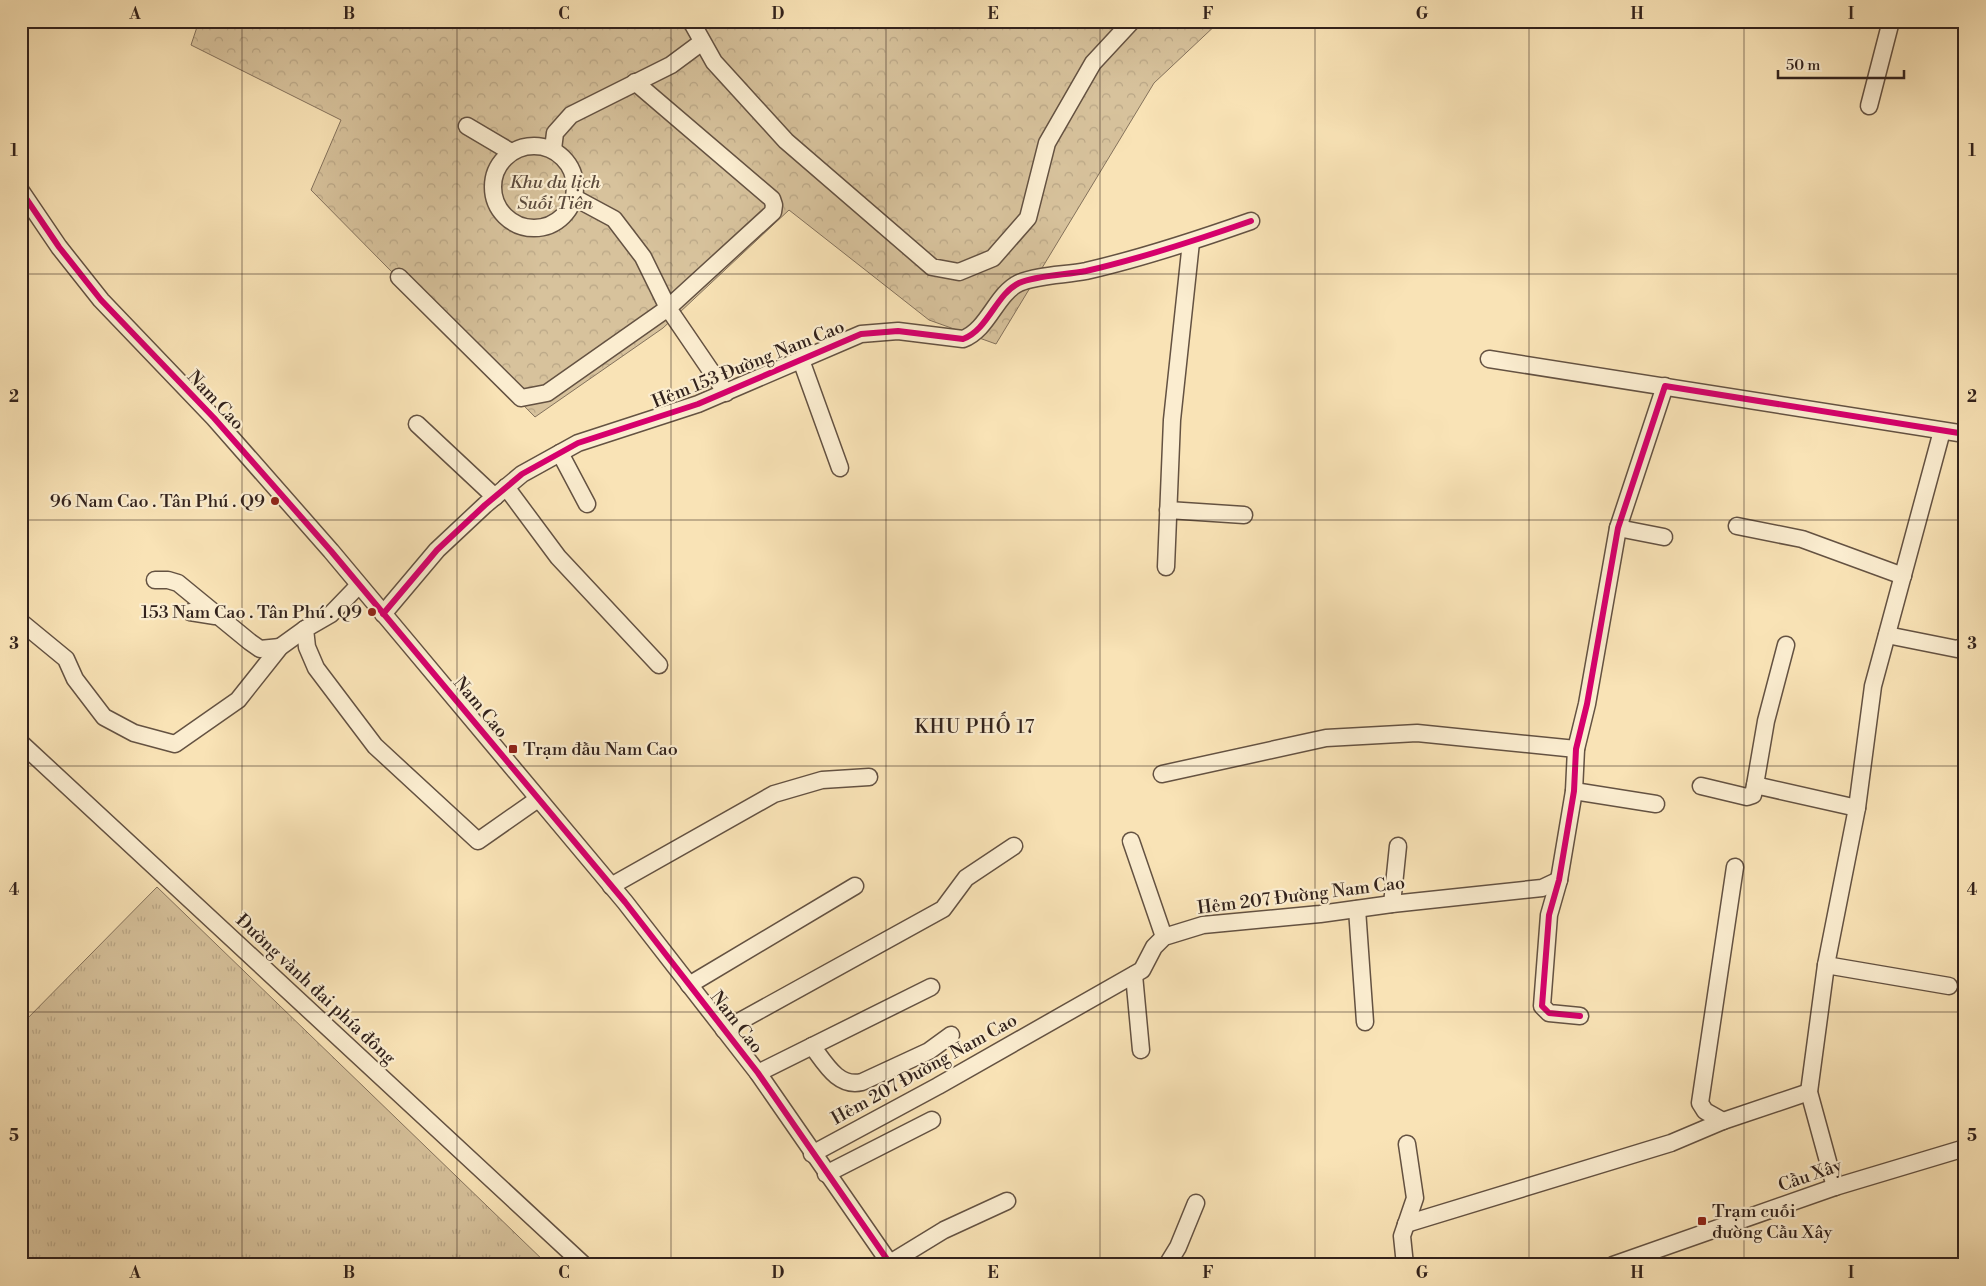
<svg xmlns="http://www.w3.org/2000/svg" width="1986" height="1286" font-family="'Libre Bodoni',serif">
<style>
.grass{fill:url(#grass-tufts);stroke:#84725c}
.park{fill:url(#park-crowns);stroke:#84725c}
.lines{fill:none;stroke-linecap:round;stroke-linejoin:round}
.minor-casing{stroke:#645242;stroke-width:19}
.minor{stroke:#fbedd0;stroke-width:16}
.cycleway-casing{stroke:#fbedd0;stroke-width:9}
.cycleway{stroke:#d6006c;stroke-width:6}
.grid{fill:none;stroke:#32221c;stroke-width:1;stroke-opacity:0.55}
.poi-dot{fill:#8f2418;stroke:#fbedd0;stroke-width:2}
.labels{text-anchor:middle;stroke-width:4.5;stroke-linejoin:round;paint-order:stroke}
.park-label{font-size:18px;font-style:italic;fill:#5b4a3c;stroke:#fbedd0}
.street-label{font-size:18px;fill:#32221c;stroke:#fbedd0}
.poi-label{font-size:18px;fill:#32221c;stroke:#fbedd0;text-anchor:end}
.neighbourhood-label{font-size:19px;letter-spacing:1px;fill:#32221c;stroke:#fbedd0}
.neatline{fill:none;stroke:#32221c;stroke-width:2}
.grid-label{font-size:16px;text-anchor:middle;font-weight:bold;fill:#32221c}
</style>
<defs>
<pattern id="grass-tufts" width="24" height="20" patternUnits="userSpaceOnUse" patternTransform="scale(1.25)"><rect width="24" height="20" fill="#d7c29c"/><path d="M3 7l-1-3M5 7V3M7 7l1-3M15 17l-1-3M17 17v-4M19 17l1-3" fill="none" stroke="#b9a686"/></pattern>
<pattern id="park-crowns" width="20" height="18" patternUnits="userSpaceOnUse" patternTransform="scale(1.25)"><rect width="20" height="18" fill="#d7c29c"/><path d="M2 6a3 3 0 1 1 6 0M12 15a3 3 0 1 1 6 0" fill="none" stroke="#b9a686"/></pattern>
</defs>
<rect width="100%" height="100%" fill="#f9e3b6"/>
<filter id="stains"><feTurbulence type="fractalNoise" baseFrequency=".004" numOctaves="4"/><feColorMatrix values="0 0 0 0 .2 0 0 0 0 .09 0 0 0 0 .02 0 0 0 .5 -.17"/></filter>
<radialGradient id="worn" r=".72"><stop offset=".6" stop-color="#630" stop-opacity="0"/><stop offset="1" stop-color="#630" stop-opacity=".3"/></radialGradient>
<!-- grass -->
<path class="grass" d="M157,887l391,378h-527v-240z"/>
<!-- park -->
<path class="park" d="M199,21h1021l-66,62 -158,261 -67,-24 -140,-110 -126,118 -128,89 -224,-227 30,-70 -150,-75z"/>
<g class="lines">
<!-- minor casing -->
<g class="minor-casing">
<g id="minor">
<path d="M691,21l23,41 72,79 146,126 27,5 34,-14 35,-40 19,-75 46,-80 39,-42"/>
<path d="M635,82l137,117 2,6 -1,7 -105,96 58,85"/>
<path d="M1869,106l22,-85"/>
<path d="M467,126l44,26"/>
<circle cx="534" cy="187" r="41"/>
<path d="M553,149l2,-16 16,-18 100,-50 31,-23"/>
<path d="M21,191l38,56 42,53 113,118 117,133 294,351 133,171 133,192"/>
<path d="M399,277l122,121 26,-5 121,-85 -25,-51 -29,-38 -39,-21"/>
<path d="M1489,359l476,75"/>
<path d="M801,360l39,108"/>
<path d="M417,424l78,73"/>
<path d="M560,453l27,51"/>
<path d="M506,487l52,70 101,108"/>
<path d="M1168,510l76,5"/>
<path d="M1737,526l65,13 101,37"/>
<path d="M1618,528l46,9"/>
<path d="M1166,567l6,-147 19,-178"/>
<path d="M155,580h13l10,3 72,59 10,7 20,-2"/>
<path d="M359,585l-28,29 -26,15 2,18 9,21 59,78 103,95 60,-42"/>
<path d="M190,612l25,4"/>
<path d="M383,614l54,-64 48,-45 37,-31 56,-31 120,-39 163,-70 37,-3 65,8c25,-9 33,-45 56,-56 18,-8 47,-8 67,-12 57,-13 111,-31 165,-50"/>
<path d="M21,622l45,37 9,20 29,38 30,16 41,11 63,-44 42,-53 25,-18"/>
<path d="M1887,635l70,14 8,-3"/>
<path d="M21,743l563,522"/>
<path d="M1162,774l164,-36 91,-5 159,16"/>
<path d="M1755,785l11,-64 20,-76"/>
<path d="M1701,786l46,11 6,-2 2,-10 102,23"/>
<path d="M1574,791l82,13"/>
<path d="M1131,841l33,96"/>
<path d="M1735,867l-35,236 5,8 18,10 86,-29"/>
<path d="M611,886l163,-92 48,-14 47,-3"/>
<path d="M1392,904l6,-58"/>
<path d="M1357,909l8,113"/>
<path d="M1826,965l123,21"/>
<path d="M1134,975l7,75"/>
<path d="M689,985l166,-99"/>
<path d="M1580,1016l-31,-3 -7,-7 7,-91 10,-35 15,-89 2,-42 11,-45 31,-176 47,-142"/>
<path d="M724,1030l219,-121 23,-31 48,-32"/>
<path d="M812,1046c13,17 26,42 50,36l67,-31 22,-16"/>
<path d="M758,1073l173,-86"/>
<path d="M812,1154l126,-68 204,-116 12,-23 10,-10 39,-12 117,-11 72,-10 150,-16 17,-8"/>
<path d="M826,1174l106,-54"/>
<path d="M1835,1187l-26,-95 17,-127 31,-157 16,-122 69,-255"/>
<path d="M1406,1224l265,-81 52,-22"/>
<path d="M890,1263l54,-33 63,-29"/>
<path d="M1167,1265l11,-18 18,-44"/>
<path d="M1405,1265l-3,-29 13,-38 -8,-54"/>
<path d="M1613,1265l222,-78 130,-39"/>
</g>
</g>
<!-- minor -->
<use href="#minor" class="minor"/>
<!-- cycleway casing -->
<g class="cycleway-casing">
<g id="cycleway">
<path d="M21,191l38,56 42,53 113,118 117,133 294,351 133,171 133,192"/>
<path d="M383,614l54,-64 48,-45 37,-31 56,-31 120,-39 163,-70 37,-3 65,8c25,-9 33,-45 56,-56 18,-8 47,-8 67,-12 57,-13 111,-31 165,-50"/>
<path d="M1580,1016l-31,-3 -7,-7 7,-91 10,-35 15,-89 2,-42 11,-45 31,-176 47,-142 300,48"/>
</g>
</g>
<!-- cycleway -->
<use href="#cycleway" class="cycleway"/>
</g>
<!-- grid -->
<path class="grid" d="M242,21v1244M457,21v1244M671,21v1244M886,21v1244M1100,21v1244M1315,21v1244M1529,21v1244M1744,21v1244M21,274h1944M21,520h1944M21,766h1944M21,1012h1944"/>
<!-- markers -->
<g class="poi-dot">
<circle cx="275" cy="501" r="5"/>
<circle cx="372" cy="612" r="5"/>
<rect x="508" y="744" width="10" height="10" rx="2.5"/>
<rect x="1697" y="1216" width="10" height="10" rx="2.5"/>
</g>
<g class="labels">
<!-- park labels -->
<g class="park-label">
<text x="555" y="188">Khu du lịch<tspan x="555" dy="21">Suối Tiên</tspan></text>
</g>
<!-- street labels -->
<g class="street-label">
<text transform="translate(748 364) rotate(-22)" y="6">Hẻm 153 Đường Nam Cao</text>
<text transform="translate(216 400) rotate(47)" y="6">Nam Cao</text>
<text transform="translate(481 707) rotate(50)" y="6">Nam Cao</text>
<text transform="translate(1301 895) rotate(-7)" y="6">Hẻm 207 Đường Nam Cao</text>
<text transform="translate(316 989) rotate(43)" y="6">Đường vành đai phía đông</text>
<text transform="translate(737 1022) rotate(52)" y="6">Nam Cao</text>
<text transform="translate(924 1069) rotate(-29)" y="6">Hẻm 207 Đường Nam Cao</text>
<text transform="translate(1810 1175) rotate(-19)" y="6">Cầu Xây</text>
</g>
<!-- poi labels -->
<g class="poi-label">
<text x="265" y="507">96 Nam Cao . Tân Phú . Q9</text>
<text x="362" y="618">153 Nam Cao . Tân Phú . Q9</text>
<text x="523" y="755" text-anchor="start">Trạm đầu Nam Cao</text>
<text x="1712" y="1217" text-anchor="start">Trạm cuối<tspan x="1712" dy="21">đường Cầu Xây</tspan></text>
</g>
<!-- neighbourhood labels -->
<g class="neighbourhood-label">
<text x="975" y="733">KHU PHỐ 17</text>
</g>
</g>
<!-- margin -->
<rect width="1986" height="1286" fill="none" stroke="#f9e3b6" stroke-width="55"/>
<!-- scale -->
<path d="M1778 70v8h126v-8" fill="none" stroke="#32221c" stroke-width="2.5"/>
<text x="1786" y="70" font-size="15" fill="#32221c" stroke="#fbedd0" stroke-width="4" paint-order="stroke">50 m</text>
<rect x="28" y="28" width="1930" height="1230" class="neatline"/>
<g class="grid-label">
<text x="135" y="19">A</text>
<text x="349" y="19">B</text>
<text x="564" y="19">C</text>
<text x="778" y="19">D</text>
<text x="993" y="19">E</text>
<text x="1208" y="19">F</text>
<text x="1422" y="19">G</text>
<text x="1637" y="19">H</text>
<text x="1851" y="19">I</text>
<text x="14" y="156">1</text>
<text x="1972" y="156">1</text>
<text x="14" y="402">2</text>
<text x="1972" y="402">2</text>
<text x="14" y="649">3</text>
<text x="1972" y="649">3</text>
<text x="14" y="895">4</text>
<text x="1972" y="895">4</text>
<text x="14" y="1141">5</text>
<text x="1972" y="1141">5</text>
<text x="135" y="1278">A</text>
<text x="349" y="1278">B</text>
<text x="564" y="1278">C</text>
<text x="778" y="1278">D</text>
<text x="993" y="1278">E</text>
<text x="1208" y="1278">F</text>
<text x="1422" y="1278">G</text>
<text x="1637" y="1278">H</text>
<text x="1851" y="1278">I</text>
</g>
<rect width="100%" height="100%" filter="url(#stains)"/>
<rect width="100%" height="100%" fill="url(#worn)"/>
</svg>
